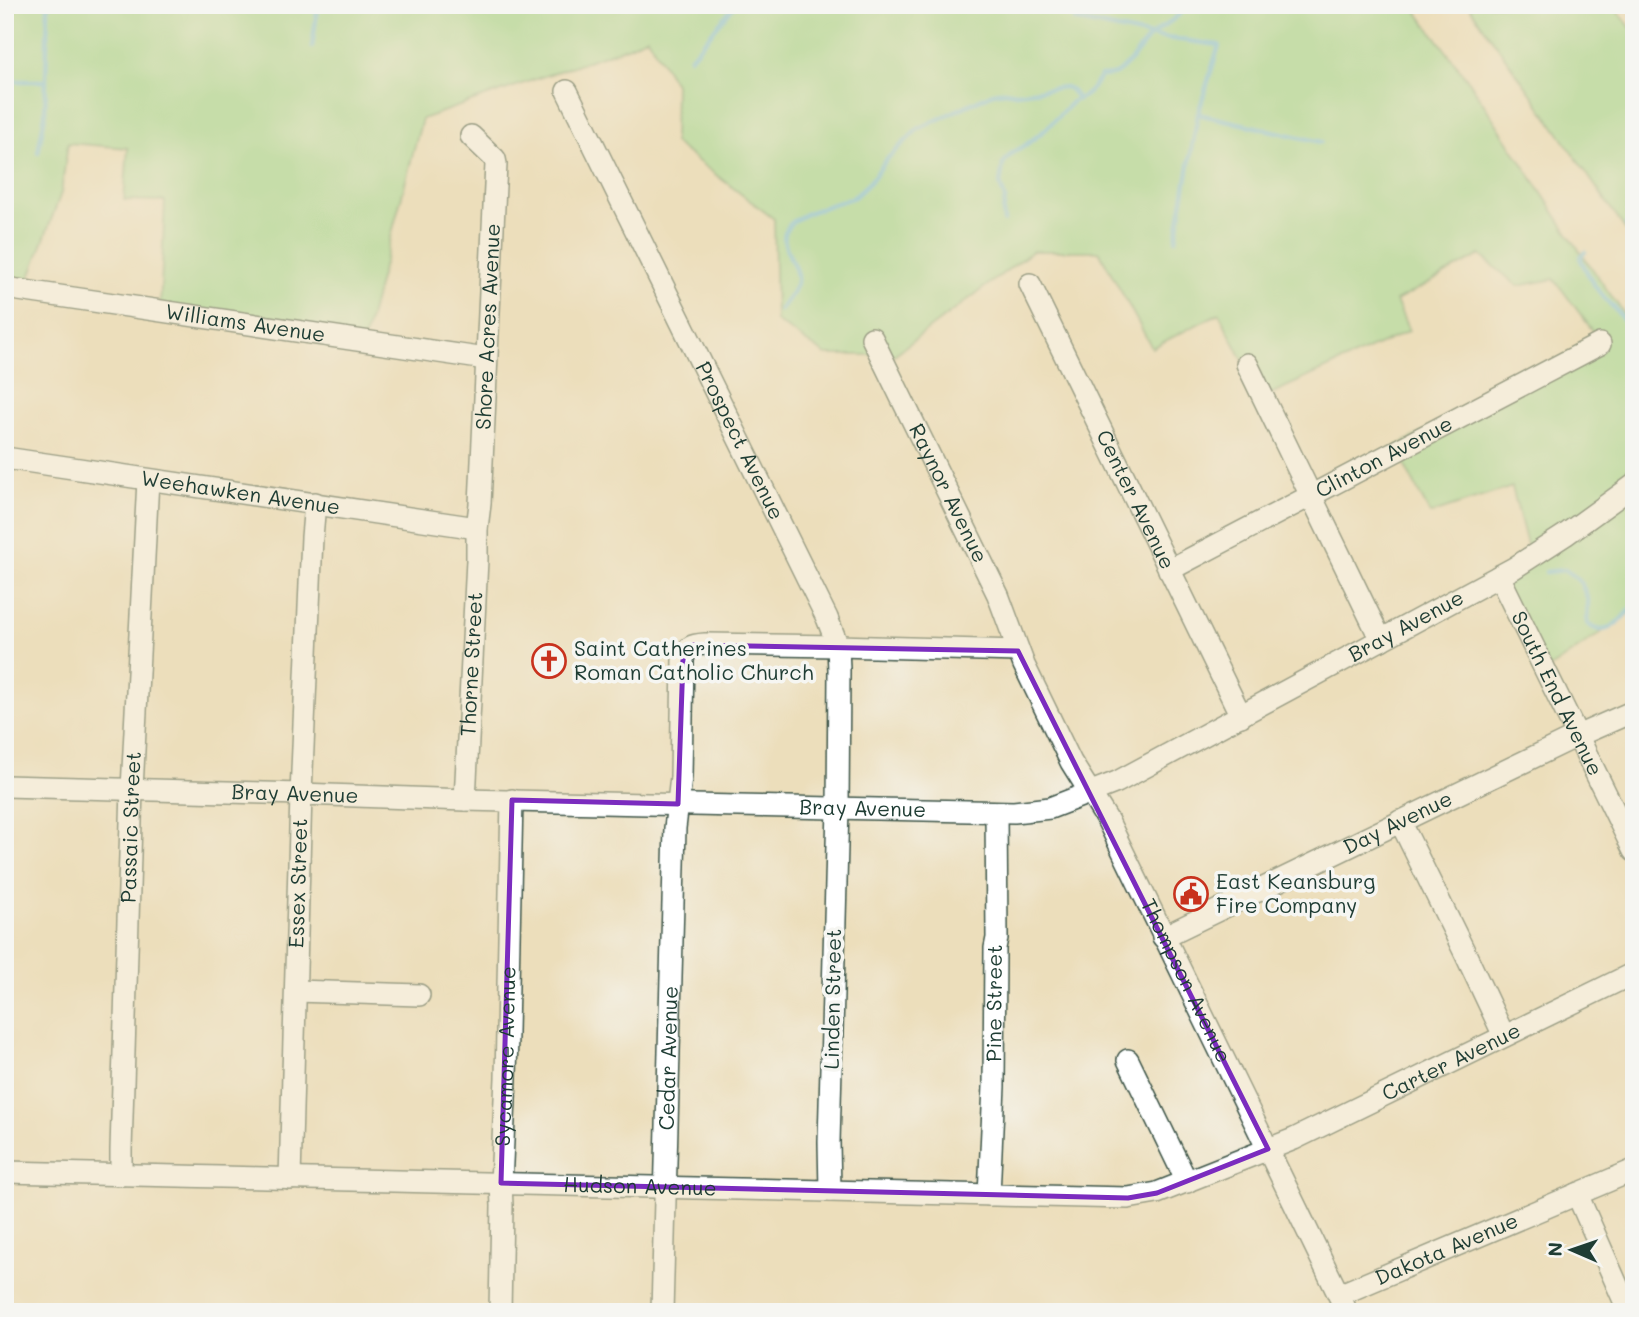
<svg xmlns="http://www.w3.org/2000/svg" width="1639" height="1317" font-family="Mali,sans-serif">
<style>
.green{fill:#98db93;stroke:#5c8c64;stroke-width:2}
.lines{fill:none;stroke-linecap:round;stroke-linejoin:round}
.stream{stroke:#6ac0e7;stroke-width:4.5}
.minor-casing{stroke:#3e5548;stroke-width:24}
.minor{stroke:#fff;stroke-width:21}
.marked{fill:none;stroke:#7b2cbf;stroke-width:5;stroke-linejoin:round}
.labels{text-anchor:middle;stroke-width:7;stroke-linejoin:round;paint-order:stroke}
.street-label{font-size:21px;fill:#1f3d34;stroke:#f6f6f2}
.poi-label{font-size:21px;fill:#1f3d34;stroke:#f6f6f2;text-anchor:start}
</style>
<rect width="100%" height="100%" fill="#f6f6f2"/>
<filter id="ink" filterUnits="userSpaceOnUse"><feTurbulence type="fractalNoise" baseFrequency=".0143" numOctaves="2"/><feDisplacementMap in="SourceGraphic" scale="14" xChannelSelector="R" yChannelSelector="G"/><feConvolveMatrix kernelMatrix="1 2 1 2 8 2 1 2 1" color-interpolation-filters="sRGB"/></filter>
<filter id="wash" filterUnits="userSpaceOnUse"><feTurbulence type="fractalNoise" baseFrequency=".00686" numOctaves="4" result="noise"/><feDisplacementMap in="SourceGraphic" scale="28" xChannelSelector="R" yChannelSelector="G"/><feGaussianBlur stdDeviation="1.57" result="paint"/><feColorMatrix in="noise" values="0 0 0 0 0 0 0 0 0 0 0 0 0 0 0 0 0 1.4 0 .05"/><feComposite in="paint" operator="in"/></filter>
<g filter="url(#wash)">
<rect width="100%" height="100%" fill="#ecdebb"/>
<!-- green -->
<g class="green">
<path d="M5,5h1407l58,78 105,161 59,84v282l-87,60 -50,-96 33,-18 -18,-69 -82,27 -35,-67 204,-108 -45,-60 -36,7 -38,-31 -84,46 13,30 -147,67 -43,-85 -67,35 -53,-97h-66l-139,104h-68l-50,-34 -2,-102 -100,-76 1,-59 -28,-47 -17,9 -208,73 -58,221 -204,-30 5,-109 -41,-1 4,-52 -60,-5 -7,50 -32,87 -24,-3z"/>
<path d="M1468,5h144l22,26v211l-82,-119z"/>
</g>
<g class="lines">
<!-- stream -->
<g class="stream">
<path d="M1093,5l-18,15 76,16 68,9 -21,69 -22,125"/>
<path d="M531,6v-1"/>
<path d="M312,47l6,-42"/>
<path d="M690,58l45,-53"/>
<path d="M5,81h41"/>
<path d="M1198,114l123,28"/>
<path d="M38,153l7,-38 3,-110"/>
<path d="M1004,221l-1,-9 2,-13 -5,-15 3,-20 3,-4 7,-8 10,-5 22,-17 28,-29 5,-2"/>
<path d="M1626,225l8,-5"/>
<path d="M1585,252l-4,4v4c5,9 8,18 14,26 12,18 38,34 35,57l-6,5"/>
<path d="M780,310c6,-8 15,-18 17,-28 3,-20 -27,-42 -4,-60 15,-12 43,-18 61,-25l16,-15 17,-23 31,-30 75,-36 12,-2 11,2 49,-6 5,2 8,10c14,-6 14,-12 23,-23 6,0 11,0 16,-3 14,-9 22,-25 34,-37 12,-11 28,-18 38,-31"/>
<path d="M1546,572l19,-2 10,7 6,6 7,16 -1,24c19,18 33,-3 47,-17"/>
</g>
</g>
</g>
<g filter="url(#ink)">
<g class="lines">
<!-- minor casing -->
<g class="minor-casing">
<g id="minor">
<path id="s1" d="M567,91l260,527 11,28 1,24 -1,138 -9,334 1,49"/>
<path id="s2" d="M1030,284l211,432"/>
<path id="s3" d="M5,288l481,71"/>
<path id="s4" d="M872,338l126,257 26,70 47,97 37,59 239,491"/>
<path d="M1247,364l134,276"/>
<path id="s5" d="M5,458l472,70"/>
<path id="s6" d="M1169,570l431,-226"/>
<path id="s7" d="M1499,576l135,275"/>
<path id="s8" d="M5,786l296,8 164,6 549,12 36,-4 67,-26 397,-214 51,-33 69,-50"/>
<path id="s9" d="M465,800l12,-240v-32l3,-24 16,-340 -1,-5 -24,-23"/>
<path d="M1400,821l65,132 39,83"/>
<path id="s10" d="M1163,937l414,-201 57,-25"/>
<path d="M296,991l123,4"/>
<path d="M1128,1060l59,122"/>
<path id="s11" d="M5,1172l1123,26 29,-5 137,-54 340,-166"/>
<path id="s12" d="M121,1175v-25l11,-361 16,-309"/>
<path id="s13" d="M290,1179l11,-385 11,-257 3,-34"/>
<path d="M1577,1194l52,118"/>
<path id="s14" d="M989,1195l5,-109 1,-138 2,-10 -1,-126"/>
<path id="s15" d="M1339,1295l295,-125"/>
<path id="s16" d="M500,1312l2,-106 -1,-23 5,-105 6,-278"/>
<path id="s17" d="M662,1312l13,-484 6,-51 2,-118c5,-14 9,-14 23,-15l132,2 180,5"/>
</g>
</g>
<!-- minor -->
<use href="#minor" class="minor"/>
</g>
</g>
<!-- marked area -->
<path d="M0 0H1639V1317H0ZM692,645l326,6 250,498 -111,44 -29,5 -627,-15 11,-383 166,4 5,-145z" fill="#ecdebb" fill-opacity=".55" fill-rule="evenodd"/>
<path class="marked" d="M692,645l326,6 250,498 -111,44 -29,5 -627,-15 11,-383 166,4 5,-145z"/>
<!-- icons -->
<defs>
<g id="church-ring" transform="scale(1.75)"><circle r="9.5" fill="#f6f6f2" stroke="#c8321e" stroke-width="1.5"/><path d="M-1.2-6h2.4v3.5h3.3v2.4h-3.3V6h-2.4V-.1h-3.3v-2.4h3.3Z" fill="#c8321e"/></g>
<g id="civic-ring" transform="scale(1.75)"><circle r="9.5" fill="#f6f6f2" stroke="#c8321e" stroke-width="1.5"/><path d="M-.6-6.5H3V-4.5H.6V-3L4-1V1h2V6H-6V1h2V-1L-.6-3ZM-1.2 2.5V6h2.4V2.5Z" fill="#c8321e"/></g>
</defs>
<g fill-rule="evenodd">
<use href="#church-ring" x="549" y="661"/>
<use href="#civic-ring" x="1191" y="894"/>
</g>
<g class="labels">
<!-- street labels -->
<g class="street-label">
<text dy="7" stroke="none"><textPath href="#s3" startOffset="243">Williams Avenue</textPath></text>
<text dy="7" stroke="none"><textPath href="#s9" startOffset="474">Shore Acres Avenue</textPath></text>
<text dy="7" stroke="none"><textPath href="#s1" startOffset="390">Prospect Avenue</textPath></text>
<text dy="7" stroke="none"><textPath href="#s6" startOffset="243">Clinton Avenue</textPath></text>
<text dy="7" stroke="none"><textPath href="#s5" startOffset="238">Weehawken Avenue</textPath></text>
<text dy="7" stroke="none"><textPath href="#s4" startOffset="173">Raynor Avenue</textPath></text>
<text dy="7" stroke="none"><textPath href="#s2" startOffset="240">Center Avenue</textPath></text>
<text dy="7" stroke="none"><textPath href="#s8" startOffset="1446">Bray Avenue</textPath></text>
<text dy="7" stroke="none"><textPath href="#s9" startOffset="136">Thorne Street</textPath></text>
<text dy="7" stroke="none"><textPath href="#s7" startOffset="131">South End Avenue</textPath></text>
<text dy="7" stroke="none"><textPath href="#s8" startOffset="290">Bray Avenue</textPath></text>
<text dy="7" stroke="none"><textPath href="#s8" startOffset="858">Bray Avenue</textPath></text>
<text dy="7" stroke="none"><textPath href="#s10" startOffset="261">Day Avenue</textPath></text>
<text dy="7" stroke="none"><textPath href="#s12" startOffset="348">Passaic Street</textPath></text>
<text dy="7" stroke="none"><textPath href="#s13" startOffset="296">Essex Street</textPath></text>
<text dy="7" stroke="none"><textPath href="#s4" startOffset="716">Thompson Avenue</textPath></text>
<text transform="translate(833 999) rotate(-89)" y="7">Linden Street</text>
<text dy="7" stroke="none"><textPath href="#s14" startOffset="192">Pine Street</textPath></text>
<text dy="7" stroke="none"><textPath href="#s16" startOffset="256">Sycamore Avenue</textPath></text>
<text dy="7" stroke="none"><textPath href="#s17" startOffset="254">Cedar Avenue</textPath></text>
<text dy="7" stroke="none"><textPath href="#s11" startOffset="1475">Carter Avenue</textPath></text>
<text dy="7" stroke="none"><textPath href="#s11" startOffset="635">Hudson Avenue</textPath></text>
<text dy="7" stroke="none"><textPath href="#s15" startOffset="117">Dakota Avenue</textPath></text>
</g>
<!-- poi labels -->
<g class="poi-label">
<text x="574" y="656">Saint Catherines<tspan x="574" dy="24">Roman Catholic Church</tspan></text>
<text x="1216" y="889">East Keansburg<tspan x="1216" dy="24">Fire Company</tspan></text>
</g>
</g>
<!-- margin -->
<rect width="1639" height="1317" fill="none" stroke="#f6f6f2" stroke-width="28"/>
<!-- north arrow -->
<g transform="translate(1572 1250) rotate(272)" stroke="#f6f6f2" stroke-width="5" paint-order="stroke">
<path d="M0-5L12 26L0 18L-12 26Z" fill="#1f3d34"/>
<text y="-10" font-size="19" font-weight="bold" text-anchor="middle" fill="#1f3d34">N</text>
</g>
</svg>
